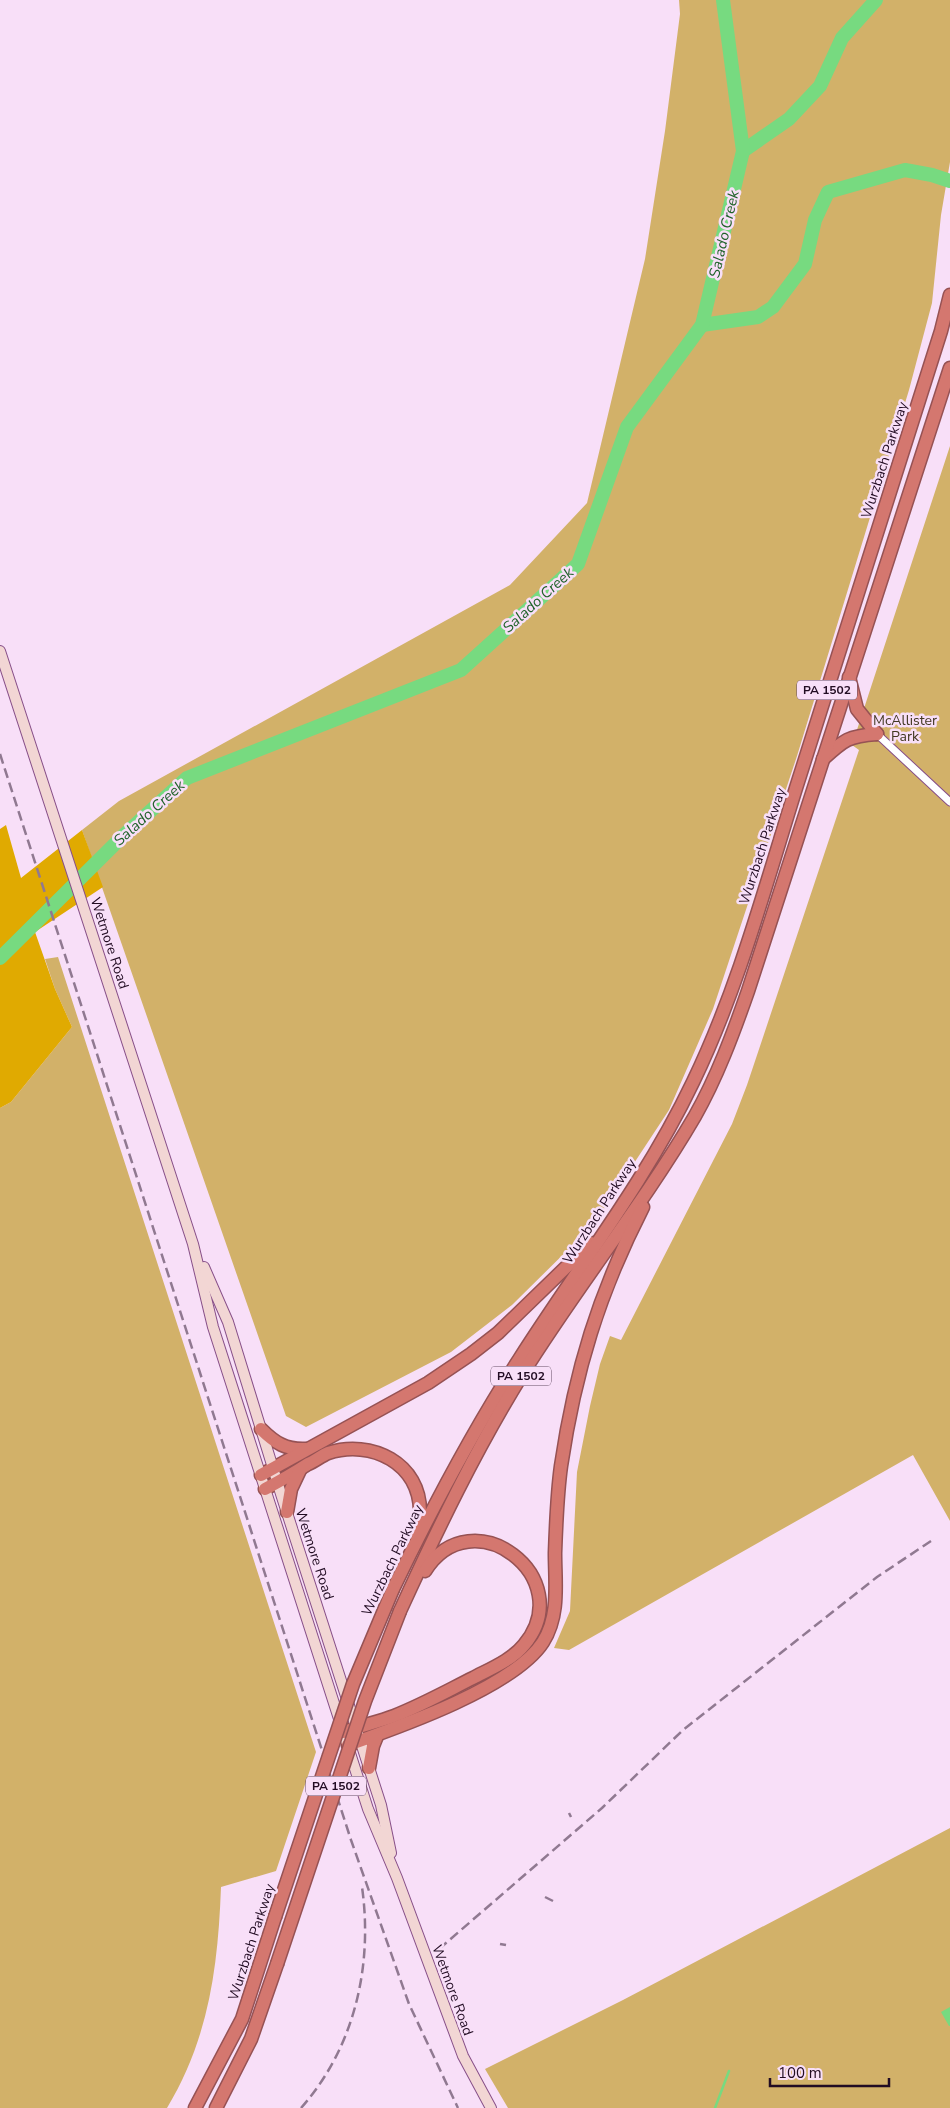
<svg xmlns="http://www.w3.org/2000/svg" width="950" height="2108" font-family="'Nunito Sans',sans-serif">
<style>
.green{fill:#d2b169}
.forest{fill:#e0aa01}
.water{fill:#77da80}
.lines{fill:none;stroke-linecap:round;stroke-linejoin:round}
.stream{stroke:#77da80;stroke-width:2.5}
.river{stroke:#77da80;stroke-width:14}
.street-casing{stroke:#874f88;stroke-width:9}
.secondary-casing{stroke:#874f88;stroke-width:12}
.highway-casing{stroke:#965254;stroke-width:15}
.street{stroke:#fff;stroke-width:7}
.secondary{stroke:#f2d6d4;stroke-width:10}
.highway{stroke:#d4776f;stroke-width:12}
.rail{stroke:#907991;stroke-width:2.5;stroke-dasharray:10 5;stroke-linecap:butt}
.highway-bridge-casing{stroke:#965254;stroke-width:15;stroke-linecap:butt}
.highway-bridge{stroke:#d4776f;stroke-width:12}
.labels{text-anchor:middle;stroke-width:5;stroke-linejoin:round;paint-order:stroke}
.shield{fill:#f8dff8;stroke:#624b63;stroke-width:1}
.shield-label{font-size:12px;font-weight:bold;fill:#220c23}
.street-label{font-size:14px;fill:#220c23;stroke:#f8dff8}
.park-label{font-size:14px;fill:#423822;stroke:#f8dff8}
.water-label{font-size:15px;font-style:italic;fill:#1f6229;stroke:#f8dff8}
</style>
<rect width="100%" height="100%" fill="#f8dff8"/>
<!-- green -->
<g class="green">
<path d="M679,0h271v162l-9,53 -9,88 -23,87 -112,366 -84,253 -44,101 -75,114 -82,81 -61,47 -145,75 -20,-11 -204,-586 37,-29 391,-216 77,-82 58,-244 20,-128 15,-117z"/>
<path d="M950,446v1075l-37,-66 -344,195 -15,-2 16,-37 7,-139 13,-66 10,-42 10,-28 11,4 111,-216 15,-39 112,-335 -7,-5z"/>
<path d="M58,957l258,795 -40,119 -55,16c-3,80 -12,151 -54,221h-167v-1000l11,-6 61,-75 -17,-38 -10,-30z"/>
<path d="M950,1828v280h-442l-23,-39 138,-69z"/>
</g>
<!-- forest -->
<path class="forest" d="M6,825l15,53 61,-48 21,57 -68,45 20,57 17,38 -61,75 -11,6v-279z"/>
<!-- water -->
<path class="water" d="M950,2007v19h-1l-8,-14z"/>
<g class="lines">
<!-- stream -->
<path class="stream" d="M715,2108l14,-37"/>
<!-- river -->
<g class="river">
<path d="M743,151l46,-32 31,-33 22,-48 34,-38"/>
<path d="M702,325l56,-8 15,-10 32,-43 10,-44 13,-28 77,-22 27,5 18,6"/>
<path d="M0,958l124,-123 63,-57 274,-108 117,-106 49,-137 75,-102 41,-174 -20,-151"/>
</g>
<!-- street casing -->
<g class="street-casing">
<path id="street" d="M877,734l73,68"/>
</g>
<!-- secondary casing -->
<g class="secondary-casing">
<g id="secondary">
<path d="M0,651l193,593 20,83 155,482 29,69 66,178 28,52"/>
<path d="M204,1267l24,55 53,172 100,311 10,48"/>
</g>
</g>
<!-- highway casing -->
<g class="highway-casing">
<g id="highway">
<path d="M849,677l8,32 20,25"/>
<path d="M823,759c21,-19 25,-23 54,-25"/>
<path d="M261,1429c14,14 25,21 45,20"/>
<path d="M261,1475l167,-92 43,-29 27,-21 93,-90"/>
<path d="M265,1489c15,-8 29,-16 43,-25 7,-3 13,-8 20,-11 43,-14 93,10 92,60 0,6 -2,13 -3,19"/>
<path d="M287,1512l4,-23 9,-19"/>
<path d="M393,1589c38,-79 79,-157 127,-231 58,-91 126,-177 173,-276 45,-93 72,-195 103,-294 48,-152 97,-304 145,-457l9,-36"/>
<path d="M400,1611c37,-81 76,-162 123,-238 54,-87 120,-168 172,-257 22,-39 38,-82 53,-125l202,-623"/>
<path d="M344,1732c16,-6 34,-10 50,-16 28,-11 53,-25 79,-38 17,-9 39,-18 51,-33 56,-67 -52,-149 -99,-74"/>
<path d="M348,1745c51,-18 166,-58 195,-103 17,-27 12,-59 12,-89 1,-29 2,-58 6,-87 14,-95 38,-173 82,-259"/>
<path d="M369,1768l4,-22 4,-10"/>
<path d="M195,2108l47,-89 33,-102"/>
<path d="M216,2108l35,-69 26,-75"/>
</g>
</g>
<!-- street -->
<use href="#street" class="street"/>
<!-- secondary -->
<use href="#secondary" class="secondary"/>
<!-- highway -->
<use href="#highway" class="highway"/>
<!-- rail -->
<g class="rail">
<path d="M0,754l351,1086 58,164 49,104"/>
<path d="M569,1813l2,4"/>
<path d="M545,1897l8,4"/>
<path d="M500,1944l6,1"/>
<path d="M439,1949l163,-141 81,-78 194,-153 54,-36"/>
<path d="M301,2108c54,-61 72,-143 61,-221"/>
</g>
<!-- highway-bridge casing -->
<g class="highway-bridge-casing">
<g id="highway-bridge">
<path d="M275,1917l78,-233 40,-95"/>
<path d="M277,1964l88,-263 35,-90"/>
</g>
</g>
<!-- highway-bridge -->
<use href="#highway-bridge" class="highway-bridge"/>
</g>
<g class="labels">
<!-- shield labels -->
<g class="shield">
<rect x="797" y="680.5" width="60" height="19" rx="4"/>
<rect x="491" y="1366.5" width="60" height="19" rx="4"/>
<rect x="306" y="1776.5" width="60" height="19" rx="4"/>
</g>
<g class="shield-label">
<text x="827" y="694">PA 1502</text>
<text x="521" y="1380">PA 1502</text>
<text x="336" y="1790">PA 1502</text>
</g>
<!-- street labels -->
<g class="street-label">
<text transform="translate(884 460) rotate(-72)" y="5">Wurzbach Parkway</text>
<text transform="translate(762 846) rotate(-72)" y="5">Wurzbach Parkway</text>
<text transform="translate(110 943) rotate(72)" y="5">Wetmore Road</text>
<text transform="translate(599 1211) rotate(-57)" y="5">Wurzbach Parkway</text>
<text transform="translate(315 1554) rotate(72)" y="5">Wetmore Road</text>
<text transform="translate(392 1560) rotate(-64)" y="5">Wurzbach Parkway</text>
<text transform="translate(251 1942) rotate(-72)" y="5">Wurzbach Parkway</text>
<text transform="translate(453 1990) rotate(70)" y="5">Wetmore Road</text>
</g>
<!-- park labels -->
<g class="park-label">
<text x="905" y="725">McAllister<tspan x="905" dy="16">Park</tspan></text>
</g>
<!-- water labels -->
<g class="water-label">
<text transform="translate(724 234) rotate(-77)" y="5">Salado Creek</text>
<text transform="translate(538 600) rotate(-42)" y="5">Salado Creek</text>
<text transform="translate(149 813) rotate(-42)" y="5">Salado Creek</text>
</g>
</g>
<!-- scale -->
<path d="M770 2078v8h119v-8" fill="none" stroke="#220c23" stroke-width="2.5"/>
<text x="778" y="2078" font-size="15" fill="#220c23" stroke="#f8dff8" stroke-width="4" paint-order="stroke">100 m</text>
</svg>
